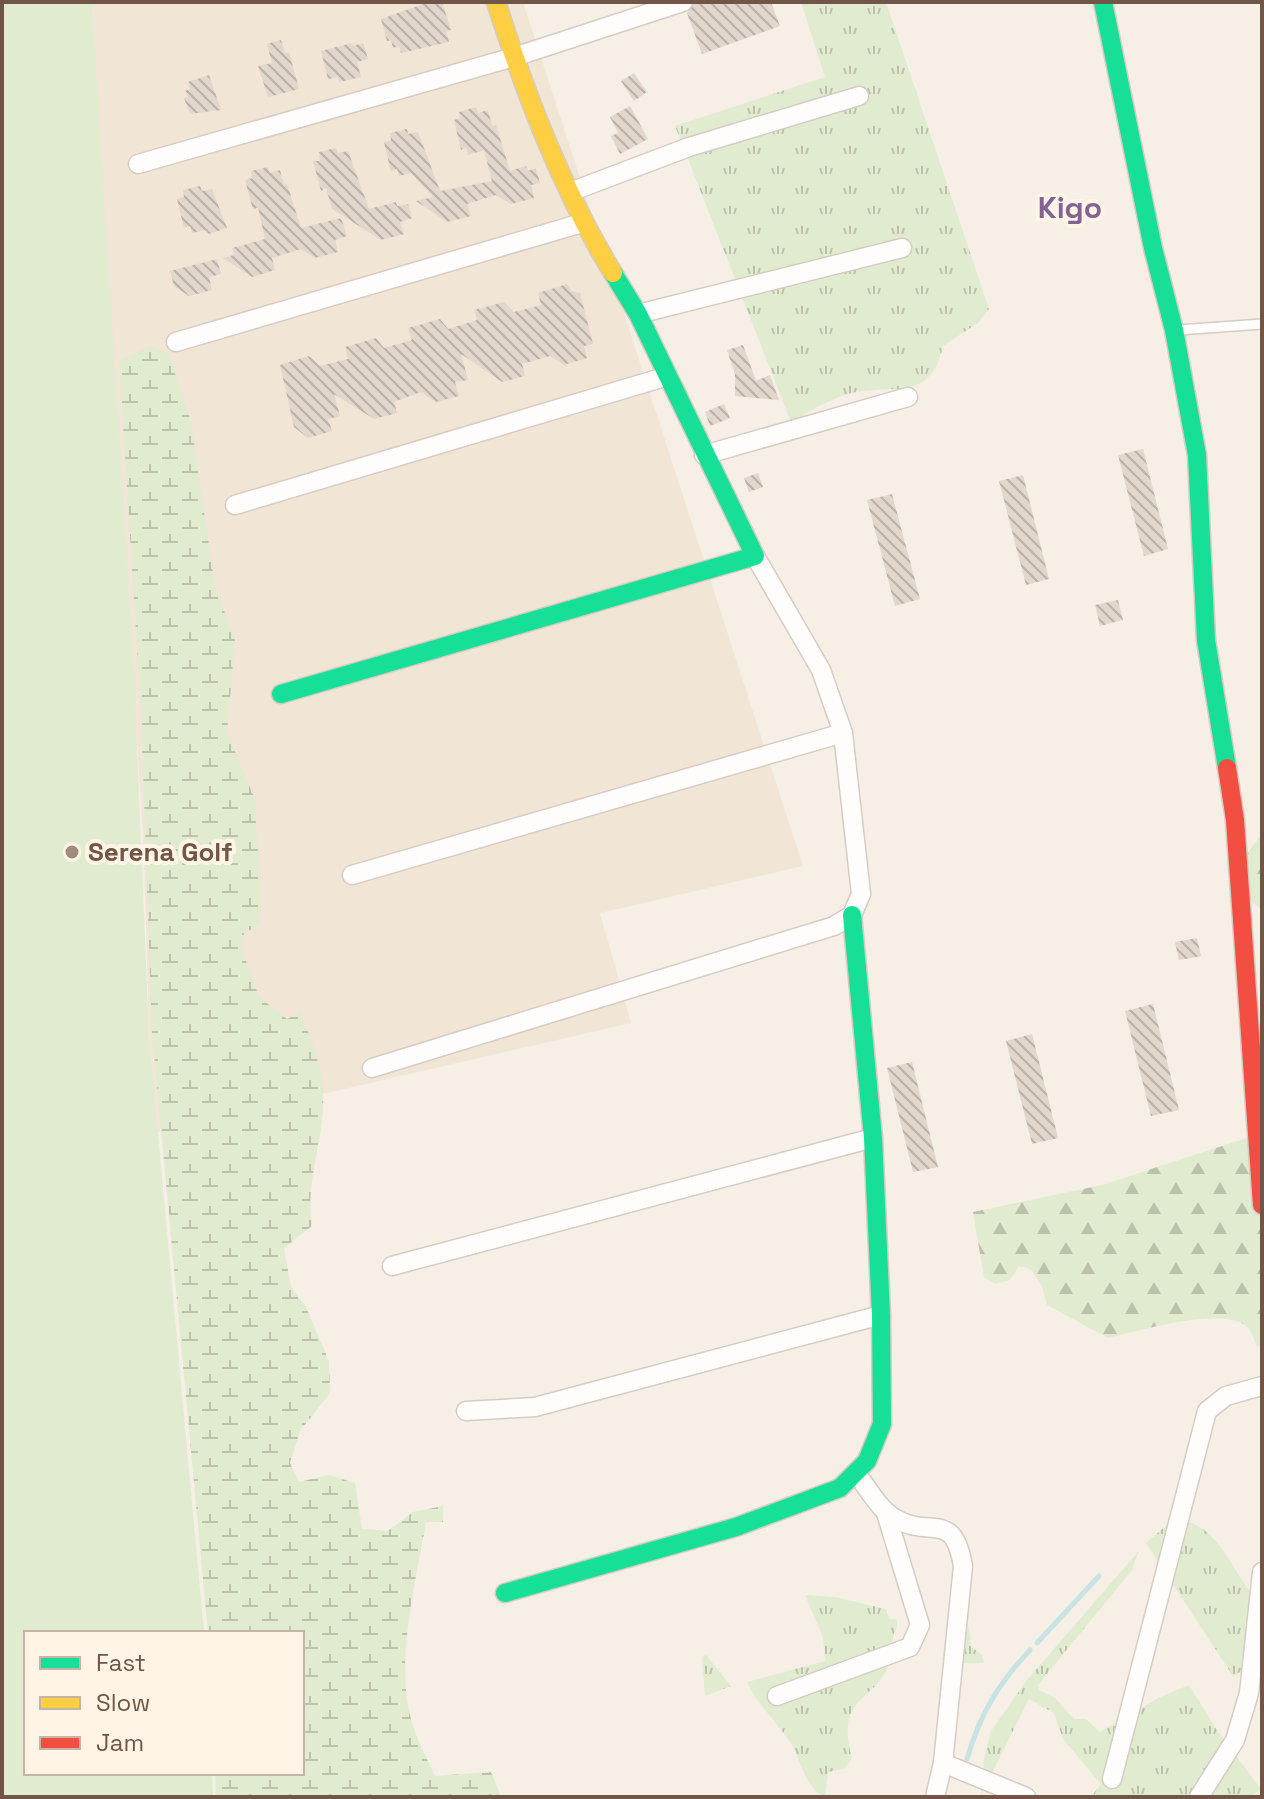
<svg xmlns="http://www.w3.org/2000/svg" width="1264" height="1799" font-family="'Space Grotesk',sans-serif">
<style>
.residential{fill:#f1e5d5}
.grass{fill:url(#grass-tufts)}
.forest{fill:url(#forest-firs)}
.wetland{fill:url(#wetland-marsh)}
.garden{fill:#e1ebd0}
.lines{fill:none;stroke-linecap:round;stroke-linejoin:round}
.stream{stroke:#c8e3e4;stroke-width:5}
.building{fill:url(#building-back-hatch)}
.lane-casing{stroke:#d6ccc4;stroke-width:12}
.street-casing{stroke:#d6ccc4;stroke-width:21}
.fast-casing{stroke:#d5cbc2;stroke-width:21}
.slow-casing{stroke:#d5cbc2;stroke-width:21}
.jam-casing{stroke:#d5cbc2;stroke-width:21}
.lane{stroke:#fefdfb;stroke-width:9}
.street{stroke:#fefdfb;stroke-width:18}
.fast{stroke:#16e098;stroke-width:18}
.slow{stroke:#ffcf43;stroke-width:18}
.jam{stroke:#f24e42;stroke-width:18}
.poi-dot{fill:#9f8c7f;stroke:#fff4e5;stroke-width:3}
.labels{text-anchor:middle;stroke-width:8;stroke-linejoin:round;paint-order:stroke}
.poi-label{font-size:26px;font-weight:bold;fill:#715648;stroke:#fff4e5;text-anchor:start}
.quarter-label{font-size:30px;font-weight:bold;fill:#836394;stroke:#fff4e5}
</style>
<defs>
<pattern id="grass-tufts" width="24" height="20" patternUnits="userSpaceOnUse" patternTransform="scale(2)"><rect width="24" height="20" fill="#e1ebd0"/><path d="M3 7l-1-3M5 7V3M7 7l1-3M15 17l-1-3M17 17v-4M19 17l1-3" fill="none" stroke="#bbc1ab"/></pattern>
<pattern id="forest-firs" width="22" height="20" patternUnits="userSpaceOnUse" patternTransform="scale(2)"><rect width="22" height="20" fill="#e1ebd0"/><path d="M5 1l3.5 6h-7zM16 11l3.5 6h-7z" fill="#bbc1ab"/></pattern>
<pattern id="wetland-marsh" width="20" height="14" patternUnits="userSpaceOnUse" patternTransform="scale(2)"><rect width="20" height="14" fill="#e1ebd0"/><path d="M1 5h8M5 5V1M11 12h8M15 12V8" fill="none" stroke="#bbc1ab"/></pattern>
<pattern id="building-back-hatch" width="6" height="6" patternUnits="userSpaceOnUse" patternTransform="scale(2)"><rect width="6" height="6" fill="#e1d7cd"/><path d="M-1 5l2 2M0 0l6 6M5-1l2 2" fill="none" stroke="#bbb1a8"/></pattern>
</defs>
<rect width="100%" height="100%" fill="#f5efe5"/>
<!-- residential -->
<path class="residential" d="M92,2h431l280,864 -203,47 31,110 -474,109 -8,-99 -5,-178z"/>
<!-- grass -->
<g class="grass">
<path d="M801,2h85l103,307 -11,14 -35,23c-13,62 -59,34 -101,50 -18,6 -35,17 -51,26l-116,-296 150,-49z"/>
<path d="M1182,1521c39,4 53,60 80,84v55l-29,16 -87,-133 20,-17z"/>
<path d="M1138,1552l-6,18 -94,115 1,5 16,8 19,21h12l14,13 58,-34 31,-13 31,50 41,54 -10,8h-160l10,-13 -38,-45 -9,-26 -25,-14 -48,96 3,-36 7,-28 36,-51z"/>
<path d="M805,1595l30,2 51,12 3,10h7c3,9 -1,9 -3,18 -1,6 1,13 -1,19 -14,50 -58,34 -40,103l-8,10 -16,3 -3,25c-23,-11 -23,-39 -37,-58 -14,-20 -30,-34 -41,-57l78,-21 -2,-24z"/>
<path d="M959,1624l10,4 2,19 11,8 2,7c-13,4 -26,-2 -38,5l-4,-9z"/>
<path d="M706,1655l25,31 -26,10 -3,-39z"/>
</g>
<!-- forest -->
<g class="forest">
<path d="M1262,834v76l-20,-16 3,-38z"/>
<path d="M1262,1133v212l-5,2c-2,-5 -4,-13 -8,-18 -20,-26 -113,3 -141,9l-61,-33 -5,-19 -11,-17 -12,-3 -9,14 -15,4 -11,-7 -11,-65 129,-27z"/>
</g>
<!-- wetland -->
<path class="wetland" d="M151,345l18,10 22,67 24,164 20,54 -8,92 27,65 7,97 -1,31 -16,8 -3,14 18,50 28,22 14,-7c9,26 20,51 22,78 3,46 -19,92 -11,136l-28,22 7,39 15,20 23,54 1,32 -30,38 -10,32 9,19 30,-7 26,8 7,46 26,2 25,-19 30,-6v16h-17c-10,59 -31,139 -15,197 5,20 16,39 24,57l56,-4 10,25h-285l-1,-24h87v-140h-94l-56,-600 -11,-321 -22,-351z"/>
<!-- garden -->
<path class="garden" d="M2,2h90l42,670 15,364 55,597h-178v140h186l1,24h-211z"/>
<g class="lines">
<!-- stream -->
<g class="stream">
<path d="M1037,1643l62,-67"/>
<path d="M967,1759c13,-45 31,-75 63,-109"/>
</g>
</g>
<!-- building -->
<g class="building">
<path d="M429,2h13l9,28 -5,1 3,11 -48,11 -2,-7 -6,2 -2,-8 -4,1 -6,-22z"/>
<path d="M695,2h76l9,24 -78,28 -15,-41z"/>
<path d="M281,40l4,13 4,-1 10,37 -31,8 -10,-31 14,-3 -5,-19z"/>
<path d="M352,43l1,3 10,-3 5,16 -11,3 4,15 -22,5 -1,-5 -10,2 -7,-28z"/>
<path d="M634,73l13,19 -13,9 -13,-20z"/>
<path d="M209,75l12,35 -31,4 -6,-16 4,-1 -3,-6 5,-2 -2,-7z"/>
<path d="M630,106l18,33 -28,15 -9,-18 7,-3 -8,-16z"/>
<path d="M476,107l2,6 10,-3 4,16 4,-1 14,46 16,-5 2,5 8,-3 4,15 -9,2 3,13 -23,6 -15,-9 -29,9 4,12 -24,6 -31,-21 17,-4 -22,-24 -12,3 -2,-7 -6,3 -7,-30 7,-2 -1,-7 17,-4 1,5 10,-2 22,59 52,-10 -8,-31 -16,5 -2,-8 -5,3 -7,-30 6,-2 -1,-6z"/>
<path d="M336,148l2,5 10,-2 21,58 27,-7 1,4 11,-2 4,14 -12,4 4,12 -23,6 -49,-31 -6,-21 -5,3 -8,-30h7l-1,-9z"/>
<path d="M268,167l2,6 10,-3 4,15 3,-1 14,44 40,-10 6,18 -12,4 3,12 -23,6 -14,-9 -29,9 3,12 -23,7 -29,-19 11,-3 -2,-7 33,-9 -7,-32 -5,3 -8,-30 7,-2 -1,-7z"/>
<path d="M200,186l2,5 10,-2 15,39 -18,6 -4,-4 -13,3 -2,-7 -6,2 -7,-29 7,-2 -1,-7z"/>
<path d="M217,259l4,15 -12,3 3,13 -23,6 -15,-10 -4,-15z"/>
<path d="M567,284l4,7 9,2 13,51 -9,2 3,12 -23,7 -14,-9 -28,8 3,12 -23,6 -41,-28 7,26 -13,2 4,14 -23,6 -15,-10 -27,10 3,11 -23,6 -40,-25 6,22 -12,3 4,12 -24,7 -14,-11 -14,-62 29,-9 11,10 28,-7 -3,-12 31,-9 8,10 28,-8 -4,-12 32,-9 8,10 29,-9 -3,-10 30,-8 10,10 27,-7 -3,-12z"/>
<path d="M743,345l13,36 14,-6 9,25 -44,-4v-22l-8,-24z"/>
<path d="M724,404l6,14 -20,8 -5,-14z"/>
<path d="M1143,449l25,100 -24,7 -26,-101z"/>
<path d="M758,473l5,14 -14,5 -5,-14z"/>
<path d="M1023,475l26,104 -23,6 -27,-104z"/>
<path d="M892,494l28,105 -25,7 -28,-106z"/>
<path d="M1118,600l5,20 -23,6 -5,-21z"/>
<path d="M1197,938l4,18 -22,4 -4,-18z"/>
<path d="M1153,1004l26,106 -28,6 -26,-105z"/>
<path d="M1032,1034l26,104 -26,6 -26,-103z"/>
<path d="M912,1062l26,105 -25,5 -26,-104z"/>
</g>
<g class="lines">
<!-- lane casing -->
<g class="lane-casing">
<path id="lane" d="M1178,330l84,-6"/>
</g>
<!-- street casing -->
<g class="street-casing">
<g id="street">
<path d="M138,164l376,-107 169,-55"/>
<path d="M570,192l119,-45 170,-51"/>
<path d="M638,314l264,-66"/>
<path d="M176,342l406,-119"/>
<path d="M704,455l204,-58"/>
<path d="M235,505l433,-129"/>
<path d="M352,875l491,-142"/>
<path d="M372,1068l462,-142 18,-11 9,-21 -18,-161 -22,-63 -66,-114"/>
<path d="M392,1266l481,-128"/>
<path d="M466,1411l69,-4 346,-92"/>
<path d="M856,1473c12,15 23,37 40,46 36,20 57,-10 67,47l-20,197"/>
<path d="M777,1696l133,-49 10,-22 -34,-112"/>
<path d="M1112,1779l95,-368 19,-15 36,-10"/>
<path d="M935,1797l8,-34 83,34"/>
<path d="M1199,1797l36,-57 14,-47 13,-121"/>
</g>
</g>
<!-- fast casing -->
<g class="fast-casing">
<g id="fast">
<path d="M1103,2l50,246 21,82 23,125 9,185 21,128"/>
<path d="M281,694l474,-138 -117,-242 -25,-41"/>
<path d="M505,1593l231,-66 104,-39 27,-27 15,-37 -1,-109 -8,-177 -21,-223"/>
</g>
</g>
<!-- slow casing -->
<g class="slow-casing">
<path id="slow" d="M496,2c30,93 66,188 117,271"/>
</g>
<!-- jam casing -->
<g class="jam-casing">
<path id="jam" d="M1227,768l8,52 27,385"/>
</g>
<!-- lane -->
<use href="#lane" class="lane"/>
<!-- street -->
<use href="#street" class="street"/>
<!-- fast -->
<use href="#fast" class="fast"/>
<!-- slow -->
<use href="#slow" class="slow"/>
<!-- jam -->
<use href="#jam" class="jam"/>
</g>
<!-- markers -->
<circle class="poi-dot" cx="72" cy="852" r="8"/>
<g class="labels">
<!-- poi labels -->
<g class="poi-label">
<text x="88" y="861">Serena Golf</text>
</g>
<!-- quarter labels -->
<g class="quarter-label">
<text x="1070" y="218">Kigo</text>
</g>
</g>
<!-- border -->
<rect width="1264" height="1799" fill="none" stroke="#715648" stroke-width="8"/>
<!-- legend -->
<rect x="24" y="1631" width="280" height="144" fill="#fff4e5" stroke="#c6b5a6" stroke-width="2"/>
<rect x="40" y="1657" width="40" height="12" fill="#16e098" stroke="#c6b5a6" stroke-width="2"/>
<text x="96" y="1671" font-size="24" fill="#715648">Fast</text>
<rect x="40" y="1697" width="40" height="12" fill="#ffcf43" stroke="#c6b5a6" stroke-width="2"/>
<text x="96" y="1711" font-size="24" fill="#715648">Slow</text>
<rect x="40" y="1737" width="40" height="12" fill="#f24e42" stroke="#c6b5a6" stroke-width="2"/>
<text x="96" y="1751" font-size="24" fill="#715648">Jam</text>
</svg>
